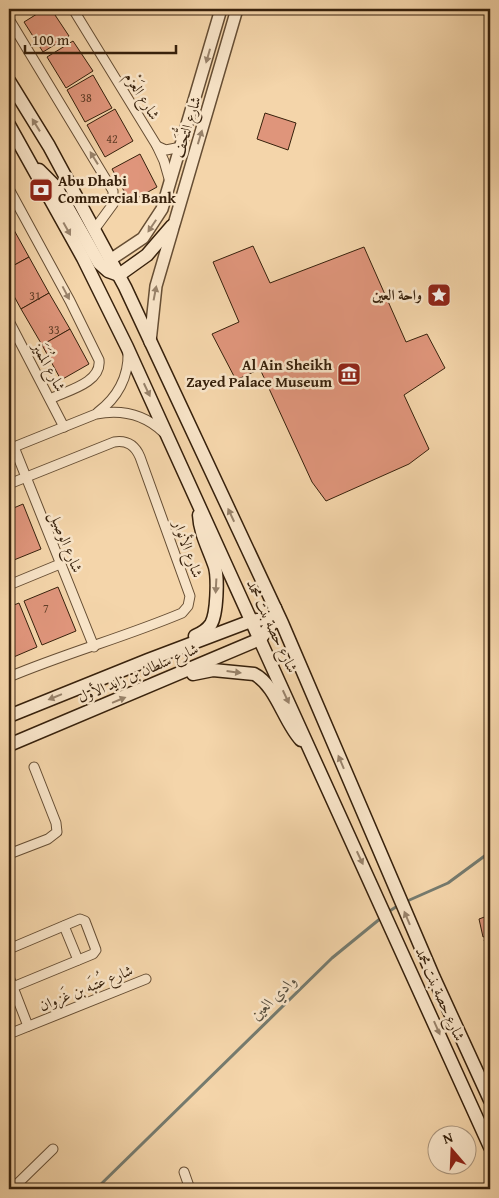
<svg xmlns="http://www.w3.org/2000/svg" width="499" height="1198" font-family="'Gentium Book Plus',Amiri,serif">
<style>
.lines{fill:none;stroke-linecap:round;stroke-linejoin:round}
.stream{stroke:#757b6f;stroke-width:3}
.building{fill:#df957b;stroke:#37210c}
.minor-casing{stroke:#664e34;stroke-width:11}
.tertiary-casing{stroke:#664e34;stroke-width:14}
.secondary-casing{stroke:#37210c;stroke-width:15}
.minor{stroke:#f8e4c8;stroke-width:9}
.tertiary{stroke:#f8e4c8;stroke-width:11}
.secondary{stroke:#f8e4c8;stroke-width:12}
.oneway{fill:#98826a}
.labels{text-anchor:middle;stroke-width:5;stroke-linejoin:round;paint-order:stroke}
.number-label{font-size:12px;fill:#613e28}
.street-label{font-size:15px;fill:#37210c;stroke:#f8e4c8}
.poi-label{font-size:15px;font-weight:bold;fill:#37210c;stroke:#f8e4c8;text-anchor:end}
.water-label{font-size:16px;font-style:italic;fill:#564e3e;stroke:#f8e4c8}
</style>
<rect width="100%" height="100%" fill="#f4d5aa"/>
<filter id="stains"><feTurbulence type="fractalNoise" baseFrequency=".004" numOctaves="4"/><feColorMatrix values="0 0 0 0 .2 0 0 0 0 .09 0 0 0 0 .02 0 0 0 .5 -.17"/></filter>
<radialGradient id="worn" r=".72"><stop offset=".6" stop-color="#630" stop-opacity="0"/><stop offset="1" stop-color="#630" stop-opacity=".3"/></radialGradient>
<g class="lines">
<!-- stream -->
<g class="stream">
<path d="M405,902l43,-19 42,-31"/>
<path d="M388,912l11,-7"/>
<path d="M96,1189l236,-231 49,-40"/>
</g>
</g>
<!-- building -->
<g class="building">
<path d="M45,9h6l18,27 -26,16 -19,-30z"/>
<path d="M73,41l20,30 -27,17 -19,-31z"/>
<path d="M93,75l19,33 -27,14 -18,-32z"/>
<path d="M115,109l18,32 -28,16 -18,-32z"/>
<path d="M265,113l31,10 -8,27 -31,-11z"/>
<path d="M140,154l17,33 -27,15 -18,-33z"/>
<path d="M9,221l20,36 -20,11z"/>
<path d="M253,246l17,37 94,-36 42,95 21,-8 18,34 -41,27 25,54 -20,15 -83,37 -14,-19 -52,-113 -24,11 -24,-46 27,-12 -26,-60z"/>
<path d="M29,257l20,36 -28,16 -12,-22v-19z"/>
<path d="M49,293l21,36 -28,16 -21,-36z"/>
<path d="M70,329l19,35 -28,16 -19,-35z"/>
<path d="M23,504l18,45 -32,13v-52z"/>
<path d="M58,587l18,44 -34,14 -18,-44z"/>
<path d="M19,603l18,44 -28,12v-52z"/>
<path d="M490,915v32l-2,1 -4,-8 3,-1 -1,-3 -3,1 -4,-18z"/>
</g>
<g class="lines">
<!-- minor casing -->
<g class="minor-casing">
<g id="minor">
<path d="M73,9l84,137 7,15 6,21"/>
<path d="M9,19l104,172v13l-19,26"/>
<path d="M157,146l9,4 15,-3"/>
<path d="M9,189l61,112 29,59c3,23 -33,31 -49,39"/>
<path d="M9,321l55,106"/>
<path d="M98,412c19,-14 31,-35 30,-60"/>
<path d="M14,447l80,200"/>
<path d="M9,449l87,-35c26,-5 48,0 67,18"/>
<path d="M9,484l105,-42c13,-2 21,3 26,15l50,139 -2,10 -6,7c-57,24 -116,40 -173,64"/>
<path d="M9,585l51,-21"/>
<path d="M9,854l39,-15 9,-7 -1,-9 -22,-56"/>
<path d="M64,926l14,34"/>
<path d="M9,949l71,-30 5,2 11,29 -3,4 -80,33"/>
<path d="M9,977l19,49"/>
<path d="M490,990v12"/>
<path d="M9,1034l137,-55"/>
<path d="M184,1172l6,17"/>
<path d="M12,1189l41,-40"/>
</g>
</g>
<!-- tertiary casing -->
<g class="tertiary-casing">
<g id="tertiary">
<path d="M110,260l33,-22 19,-29 59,-200"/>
<path d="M150,342l6,-56 81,-277"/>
</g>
</g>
<!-- secondary casing -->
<g class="secondary-casing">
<g id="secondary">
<path d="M9,81l40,65 76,141 157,336 152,355 56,122"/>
<path d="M9,125l74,133 44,89 363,800"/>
<path d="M39,170l17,17 43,76 9,8 11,4"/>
<path d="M119,275l28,-20 25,-29"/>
<path d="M195,636c7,-3 12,-6 16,-12 6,-10 7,-45 4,-57 -6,-18 -15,-33 -16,-52"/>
<path d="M193,674l20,-4 41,4c22,11 30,48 47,66"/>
<path d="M9,716l139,-56 103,-39 13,-2 15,3"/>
<path d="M9,745l251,-106 10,-13 5,-18"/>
</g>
</g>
<!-- minor -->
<use href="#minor" class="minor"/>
<!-- tertiary -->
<use href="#tertiary" class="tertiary"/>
<!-- secondary -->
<use href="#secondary" class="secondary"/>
</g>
<!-- one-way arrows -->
<defs><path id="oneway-solid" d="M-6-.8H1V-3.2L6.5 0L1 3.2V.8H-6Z" transform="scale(1.25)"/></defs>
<g class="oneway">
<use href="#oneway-solid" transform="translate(208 56) rotate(106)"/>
<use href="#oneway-solid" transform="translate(36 125) rotate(-122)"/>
<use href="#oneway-solid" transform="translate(200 137) rotate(-73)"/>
<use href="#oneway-solid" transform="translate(94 158) rotate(-122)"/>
<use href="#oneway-solid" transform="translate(152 226) rotate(124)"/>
<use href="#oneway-solid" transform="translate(67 229) rotate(61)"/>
<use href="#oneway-solid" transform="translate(66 293) rotate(62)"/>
<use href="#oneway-solid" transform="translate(155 293) rotate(-79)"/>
<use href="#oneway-solid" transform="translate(147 390) rotate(65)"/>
<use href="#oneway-solid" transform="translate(231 515) rotate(-115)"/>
<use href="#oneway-solid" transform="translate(216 586) rotate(93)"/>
<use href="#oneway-solid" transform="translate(234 672) rotate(7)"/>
<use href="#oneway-solid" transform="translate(55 697) rotate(158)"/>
<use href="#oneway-solid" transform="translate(286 697) rotate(65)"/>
<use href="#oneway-solid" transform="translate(119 700) rotate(-22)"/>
<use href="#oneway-solid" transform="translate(341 762) rotate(-113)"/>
<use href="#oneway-solid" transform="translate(360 858) rotate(65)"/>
<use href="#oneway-solid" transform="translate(407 918) rotate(-113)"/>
<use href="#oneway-solid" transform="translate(437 1028) rotate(66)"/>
</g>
<!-- icons -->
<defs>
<g id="bank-square" transform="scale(1.25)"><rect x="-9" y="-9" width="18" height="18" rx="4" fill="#8f2418" stroke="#f8e4c8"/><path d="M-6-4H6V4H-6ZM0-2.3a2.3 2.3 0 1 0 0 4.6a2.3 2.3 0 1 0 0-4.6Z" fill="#fff"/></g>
<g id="sight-square" transform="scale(1.25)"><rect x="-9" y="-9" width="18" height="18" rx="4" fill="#8f2418" stroke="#f8e4c8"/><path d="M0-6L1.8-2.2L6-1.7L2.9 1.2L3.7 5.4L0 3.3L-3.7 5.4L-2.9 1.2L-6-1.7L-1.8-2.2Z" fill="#fff"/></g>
<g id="museum-square" transform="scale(1.25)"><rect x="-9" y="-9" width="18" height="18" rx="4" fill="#8f2418" stroke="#f8e4c8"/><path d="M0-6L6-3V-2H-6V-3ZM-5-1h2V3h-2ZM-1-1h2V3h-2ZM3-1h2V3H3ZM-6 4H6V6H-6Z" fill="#fff"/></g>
</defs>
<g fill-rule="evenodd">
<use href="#bank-square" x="41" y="190"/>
<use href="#sight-square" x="439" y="295"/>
<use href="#museum-square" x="349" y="374"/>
</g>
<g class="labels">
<!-- number labels -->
<g class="number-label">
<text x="86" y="102">38</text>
<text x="112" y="143">42</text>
<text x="35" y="300">31</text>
<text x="54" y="334">33</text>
<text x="46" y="613">7</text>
</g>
<!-- street labels -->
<g class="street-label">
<text transform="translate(142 96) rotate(58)" y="5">شارع العَزْم</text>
<text transform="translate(187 127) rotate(-73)" y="5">شارع التُّحَف</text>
<text transform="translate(49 367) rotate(62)" y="5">شارع المُمَيَز</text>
<text transform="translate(66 542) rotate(68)" y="5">شارع الوصيل</text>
<text transform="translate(188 549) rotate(70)" y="5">شارع الأنوار</text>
<text transform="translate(272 626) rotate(65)" y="5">شارع حصة بنت محمد</text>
<text transform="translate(138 673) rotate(-23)" y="5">شارع سلطان بن زايد الأول</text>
<text transform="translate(86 988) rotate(-22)" y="5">شارع عُتبَه بن غَزوان</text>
<text transform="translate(440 994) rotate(66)" y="5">شارع حصة بنت محمد</text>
</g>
<!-- poi labels -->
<g class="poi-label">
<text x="58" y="186" text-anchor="start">Abu Dhabi<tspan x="58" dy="17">Commercial Bank</tspan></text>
<text x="422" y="300">واحة العين</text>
<text x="332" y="370">Al Ain Sheikh<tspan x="332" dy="17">Zayed Palace Museum</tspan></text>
</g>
<!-- water labels -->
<g class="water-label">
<text transform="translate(273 997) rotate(-44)" y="6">وادي العين</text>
</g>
</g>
<!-- margin -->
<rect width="499" height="1198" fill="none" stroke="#f4d5aa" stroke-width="30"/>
<rect x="10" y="10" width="479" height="1178" fill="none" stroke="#37210c" stroke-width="2.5"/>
<rect x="15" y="15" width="469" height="1168" fill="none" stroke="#37210c"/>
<!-- north arrow -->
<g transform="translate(452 1150) rotate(341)"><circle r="24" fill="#f8e4c8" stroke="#ab967d"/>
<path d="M0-4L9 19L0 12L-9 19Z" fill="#8f2418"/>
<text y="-8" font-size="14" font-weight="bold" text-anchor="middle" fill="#37210c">N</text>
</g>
<!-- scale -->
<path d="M25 45v8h151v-8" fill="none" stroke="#37210c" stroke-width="2.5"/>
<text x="32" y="45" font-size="15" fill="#37210c" stroke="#f8e4c8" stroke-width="4" paint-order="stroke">100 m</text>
<rect width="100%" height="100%" filter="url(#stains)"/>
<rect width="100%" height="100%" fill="url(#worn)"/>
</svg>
